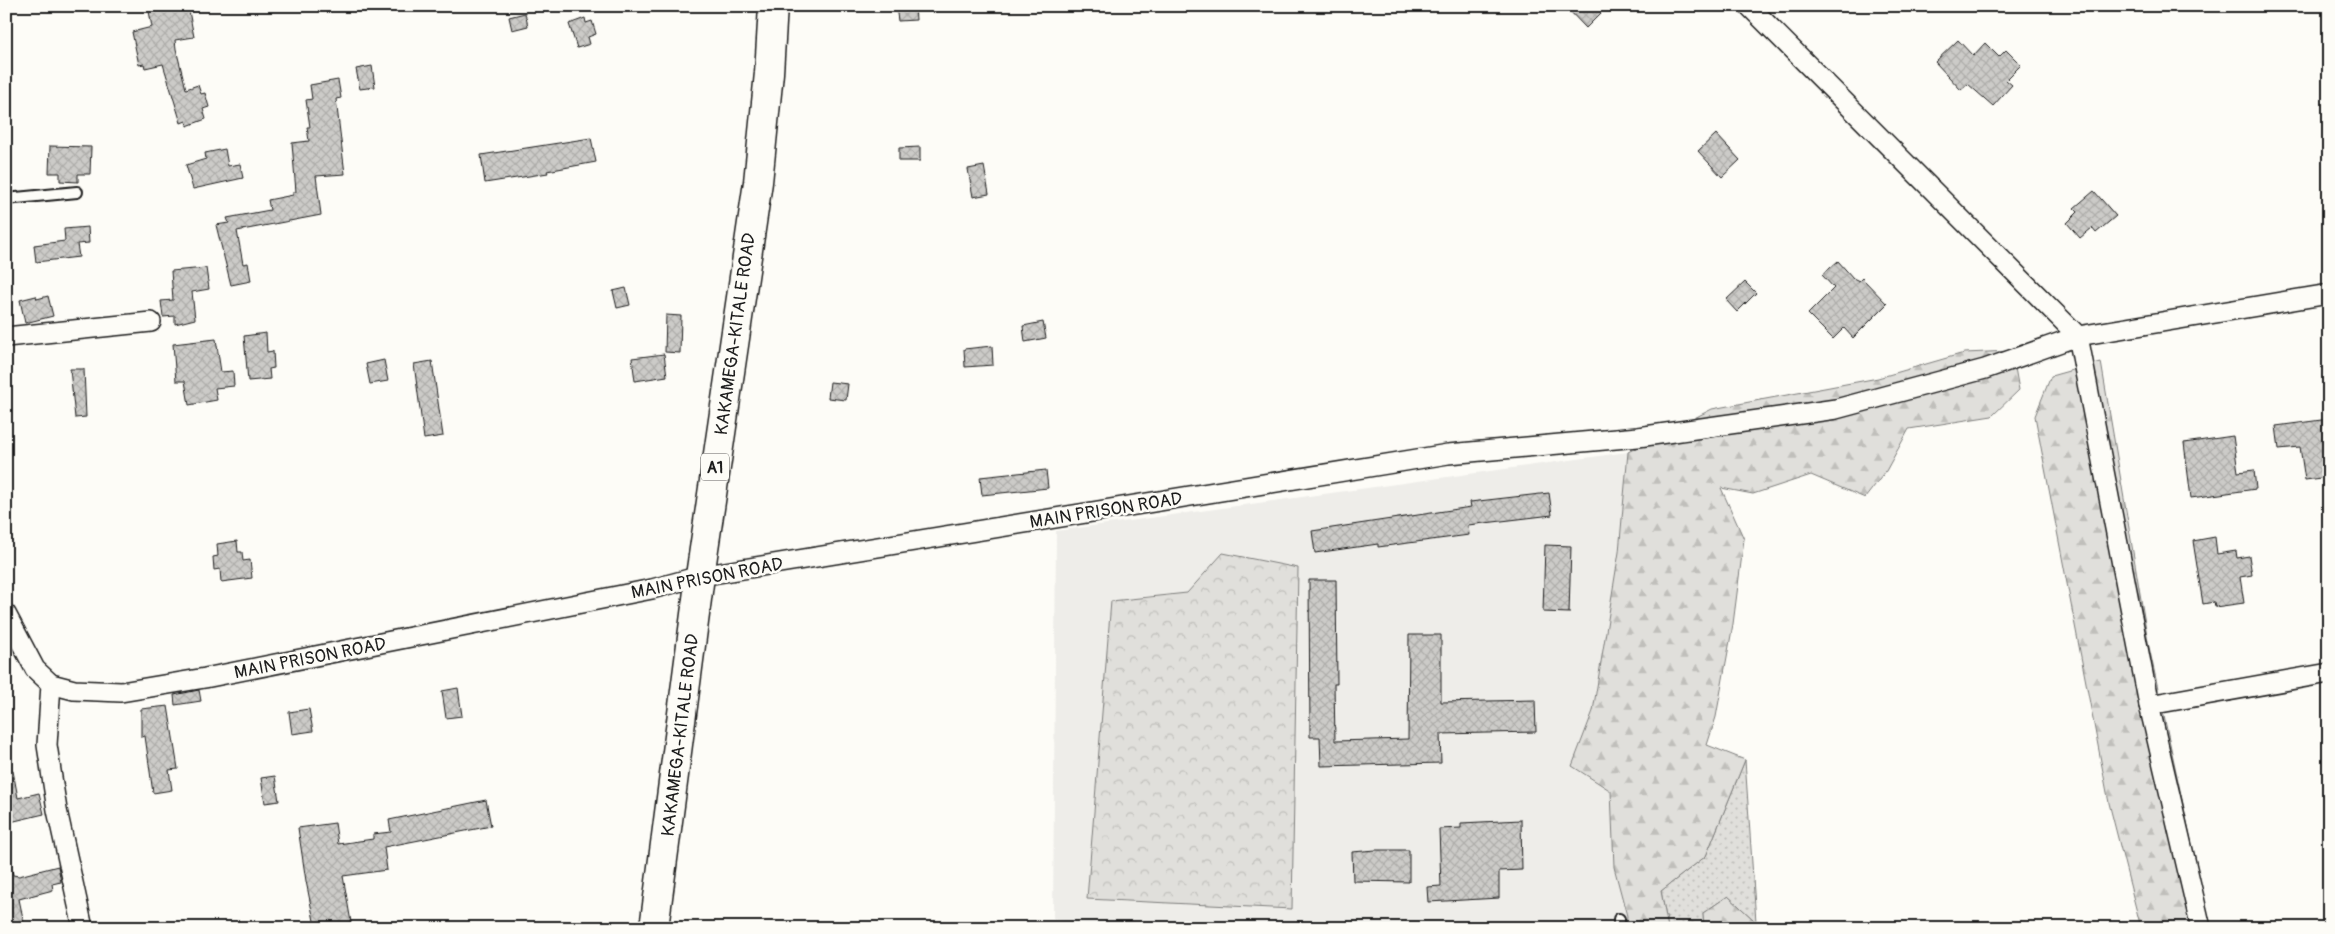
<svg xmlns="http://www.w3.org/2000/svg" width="2335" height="934" font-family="Pangolin,sans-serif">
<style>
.built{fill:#eeede9}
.grass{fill:url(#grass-dots);stroke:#7e7e7c}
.forest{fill:url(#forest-firs);stroke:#7e7e7c}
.park{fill:url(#park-crowns);stroke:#7e7e7c}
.building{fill:url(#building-cross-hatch);stroke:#1c1c1c}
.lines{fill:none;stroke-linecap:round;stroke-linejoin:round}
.lane-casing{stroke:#1c1c1c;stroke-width:14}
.street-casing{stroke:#1c1c1c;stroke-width:22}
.highway-casing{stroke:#1c1c1c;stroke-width:31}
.lane{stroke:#fdfcf7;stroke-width:10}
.street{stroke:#fdfcf7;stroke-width:19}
.highway{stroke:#fdfcf7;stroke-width:28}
.labels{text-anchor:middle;stroke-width:5;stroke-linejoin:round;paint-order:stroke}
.shield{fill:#fdfcf7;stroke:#605f5e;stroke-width:1}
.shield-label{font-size:16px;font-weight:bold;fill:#1c1c1c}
.street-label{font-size:18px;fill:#1c1c1c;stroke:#fdfcf7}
</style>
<defs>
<pattern id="grass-dots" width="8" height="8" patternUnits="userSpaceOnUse" patternTransform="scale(1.25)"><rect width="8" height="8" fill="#e0dfdb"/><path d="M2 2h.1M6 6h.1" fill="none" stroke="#c0bfbb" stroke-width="1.8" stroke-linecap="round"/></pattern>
<pattern id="forest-firs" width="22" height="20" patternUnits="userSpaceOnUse" patternTransform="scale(1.25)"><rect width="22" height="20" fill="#e0dfdb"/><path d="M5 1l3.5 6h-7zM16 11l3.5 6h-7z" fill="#c0bfbb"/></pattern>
<pattern id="park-crowns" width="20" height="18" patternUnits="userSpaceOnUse" patternTransform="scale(1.25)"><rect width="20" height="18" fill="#e0dfdb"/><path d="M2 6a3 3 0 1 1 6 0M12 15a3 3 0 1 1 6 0" fill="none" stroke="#c0bfbb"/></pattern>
<pattern id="building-cross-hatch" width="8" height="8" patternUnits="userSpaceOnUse" patternTransform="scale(1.25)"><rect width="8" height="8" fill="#cccbc8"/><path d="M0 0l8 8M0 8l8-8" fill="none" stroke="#afaeab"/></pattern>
</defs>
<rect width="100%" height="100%" fill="#fdfcf7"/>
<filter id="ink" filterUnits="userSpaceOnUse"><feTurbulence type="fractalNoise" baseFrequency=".02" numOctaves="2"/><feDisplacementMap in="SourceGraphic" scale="10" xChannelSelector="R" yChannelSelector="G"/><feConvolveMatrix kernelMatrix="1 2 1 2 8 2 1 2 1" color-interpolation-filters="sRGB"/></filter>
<g filter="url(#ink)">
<!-- built -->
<path class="built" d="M1628,452l-9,100 -26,159 -21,55 39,25 3,76 13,49 -1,12h-522l-51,-9 3,-388z"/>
<!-- grass -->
<path class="grass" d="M1745,760l11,162 -28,-26 -25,17 1,15h-36l-7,-37 45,-35z"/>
<!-- forest -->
<g class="forest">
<path d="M2012,351l7,39 -27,26 -83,13 -23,42 -21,27 -54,-23 -58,19 -32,-6 23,51 -11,85 -17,93 -9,28 38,15 -39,96 -45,35 7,37h-42l1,-12 -13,-49 -3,-76 -39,-25 21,-55 26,-159 9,-100 84,-43 166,-31 86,-25z"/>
<path d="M2101,362l48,285 61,281h-69l-32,-125 -74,-387 16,-40z"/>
<path d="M1728,896l28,26 14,6h-66l-1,-15z"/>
</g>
<!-- park -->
<path class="park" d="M1223,553l75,15 -6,341 -205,-10 24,-298 76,-8z"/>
<!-- building -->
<g class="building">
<path d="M148,6h40l6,31 -19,3 1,9 10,40 12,-4 3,9 4,-1 4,14 -6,2 3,10 -19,7 -1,-5 -5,2 -18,-59 -18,4 -1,-4 -5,1 -7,-33 20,-5z"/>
<path d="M896,6h19l1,14 -18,1z"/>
<path d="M1565,6h30l6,7 -15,15z"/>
<path d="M525,13l3,13 -16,4 -3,-13z"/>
<path d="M585,18l1,5 6,-2 4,13 -8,3 2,7 -13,4 -8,-24z"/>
<path d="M1958,40l15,16 12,-13 14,14 7,-7 15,15 -15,15 6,5 -19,21 -25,-22 -7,6 -26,-28z"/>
<path d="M372,66l3,21 -15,2 -4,-20z"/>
<path d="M338,80l3,18 -5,1 9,75 -29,2 5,39 -84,16 6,33 5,-1 3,18 -20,4 -15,-60 13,-2 -2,-5 43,-8 -2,-10 25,-5v-3h3l-4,-49 17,-2 -2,-14h3l-4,-27 6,-1 -2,-14z"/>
<path d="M1716,134l24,26 -18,17 -24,-26z"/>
<path d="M591,138l5,24 -49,9 1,2 -63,10 -4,-28z"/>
<path d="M50,146l41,1 -1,27h-12v8l-18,-1v-8h-11z"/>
<path d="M920,147v14h-21v-13z"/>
<path d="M225,149l3,17 12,-2 3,14 -50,11 -7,-24 20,-6 -1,-6z"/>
<path d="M984,166l5,28 -16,3 -5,-28z"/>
<path d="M2094,191l22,25 -20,17 -4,-5 -12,10 -13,-15 11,-11 -4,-4z"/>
<path d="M88,227l1,16 -12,1 2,13 -43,5 -2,-17 31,-4 -1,-12z"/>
<path d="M1838,261l15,17 6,3 3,-3 25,26 -34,34 -9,-10 -11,11 -25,-25 26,-26 -12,-13z"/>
<path d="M206,268l3,21 -17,3 3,27 -20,5v-8l-12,1 -2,-16 12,-1 -2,-29z"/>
<path d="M1745,282l11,11 -19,19 -11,-12z"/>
<path d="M626,288l4,17 -13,3 -4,-17z"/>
<path d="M36,296l1,3 11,-3 5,20 -28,7 -5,-23z"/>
<path d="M666,315l15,1 -1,37 -15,-1z"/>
<path d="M1043,322l3,16 -21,4 -2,-16z"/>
<path d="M266,333l1,19 6,-1 1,17 -5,1 1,10 -22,2 -4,-45z"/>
<path d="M216,339l5,33 12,-1 1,15 -19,2 2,12 -28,5 -4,-24h-9l-3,-37z"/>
<path d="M992,346l1,19 -28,2 -1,-18z"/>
<path d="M664,354l3,22 -32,5 -3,-23z"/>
<path d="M384,360l4,21 -18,3 -4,-20z"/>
<path d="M432,361l11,75 -19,3 -10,-75z"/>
<path d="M70,369h14l2,48 -11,1z"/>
<path d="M830,382l18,2 -2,16 -18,-2z"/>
<path d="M2329,419v58l-24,3 -5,-33 -21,2 -3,-23z"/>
<path d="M2233,436l5,36 16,-2 2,19 -65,9 -7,-55z"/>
<path d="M1046,470l2,18 -66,7 -2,-18z"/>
<path d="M1549,493l3,22 -84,10 1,10 -91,12v-3l-63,9 -3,-22 159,-24 -1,-5z"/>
<path d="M2215,537l2,17 19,-3 1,7 12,-2 3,19 -12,2 4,26 -29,4 -1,-5 -11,2 -10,-63z"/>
<path d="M237,541l1,11h4l1,9 7,-1 2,18 -31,4 -1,-13 -6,1 -1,-13 5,-1 -1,-12z"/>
<path d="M1545,545l26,1 -2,67 -26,-1z"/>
<path d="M1309,580h27l1,104h-3l1,57 73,-2 1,-104h32v67l94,-2 1,32 -96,2 1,29 -120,3 -1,-29h-10z"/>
<path d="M458,688l4,28 -16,2 -4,-27z"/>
<path d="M199,690l2,11 -26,4 -1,-10z"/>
<path d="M168,706l10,63 -9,1 3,20 -19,3 -8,-57 -4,1v-28z"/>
<path d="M309,709l4,22 -21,3 -3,-22z"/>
<path d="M6,771h7l5,27 21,-5 5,21 -38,9z"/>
<path d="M275,776l4,25 -14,2 -4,-25z"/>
<path d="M486,800l5,26 -107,21 3,23 -44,6 9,52h-31l-1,-4 -5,2 -9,-45 -8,-53 37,-5 3,21 35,-5v-5l18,-2 -2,-12z"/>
<path d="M1521,820l1,50 -23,1v27l-71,4 -1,-15 14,-1 -2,-57 22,-1v-5z"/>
<path d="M1376,850h33v32l-56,-1 -1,-29z"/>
<path d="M58,866l3,16 -9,2 1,6 -34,9 6,29h-19v-57l6,-1 1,5 6,1z"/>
</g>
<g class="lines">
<!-- lane casing -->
<g class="lane-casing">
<g id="lane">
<path d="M6,199l71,-7"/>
<path d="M1619,919v9"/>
</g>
</g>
<!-- street casing -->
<g class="street-casing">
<g id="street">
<path d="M1749,6l329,330 71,369 52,223"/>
<path d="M6,337l145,-15"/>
<path d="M6,614l29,55 16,15 23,6 47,2 84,-14 447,-89 48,-13 748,-122 190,-17 198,-28 149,-40 93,-33 251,-42"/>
<path d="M51,684l-4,61 10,65 26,118"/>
<path d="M2149,705l180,-32"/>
</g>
</g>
<!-- highway casing -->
<g class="highway-casing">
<path id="highway" d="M654,928l46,-352 58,-394 11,-109 4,-67"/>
</g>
<!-- lane -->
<use href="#lane" class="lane"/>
<!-- street -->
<use href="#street" class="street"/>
<!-- highway -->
<use href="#highway" class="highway"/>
</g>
</g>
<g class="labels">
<!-- shield labels -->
<rect class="shield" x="701" y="453.5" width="28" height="27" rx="4"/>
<g class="shield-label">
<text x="715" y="473">A1</text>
</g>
<!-- street labels -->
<g class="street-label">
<text transform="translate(735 334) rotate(-82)" y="6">KAKAMEGA-KITALE ROAD</text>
<text transform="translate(1106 510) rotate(-9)" y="6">MAIN PRISON ROAD</text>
<text transform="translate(707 578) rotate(-11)" y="6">MAIN PRISON ROAD</text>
<text transform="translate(310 658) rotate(-11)" y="6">MAIN PRISON ROAD</text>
<text transform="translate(680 735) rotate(-83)" y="6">KAKAMEGA-KITALE ROAD</text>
</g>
</g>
<!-- margin -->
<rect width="2335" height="934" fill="none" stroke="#fdfcf7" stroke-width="25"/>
<rect x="12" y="12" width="2310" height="909" fill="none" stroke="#1c1c1c" stroke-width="2" filter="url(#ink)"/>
</svg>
